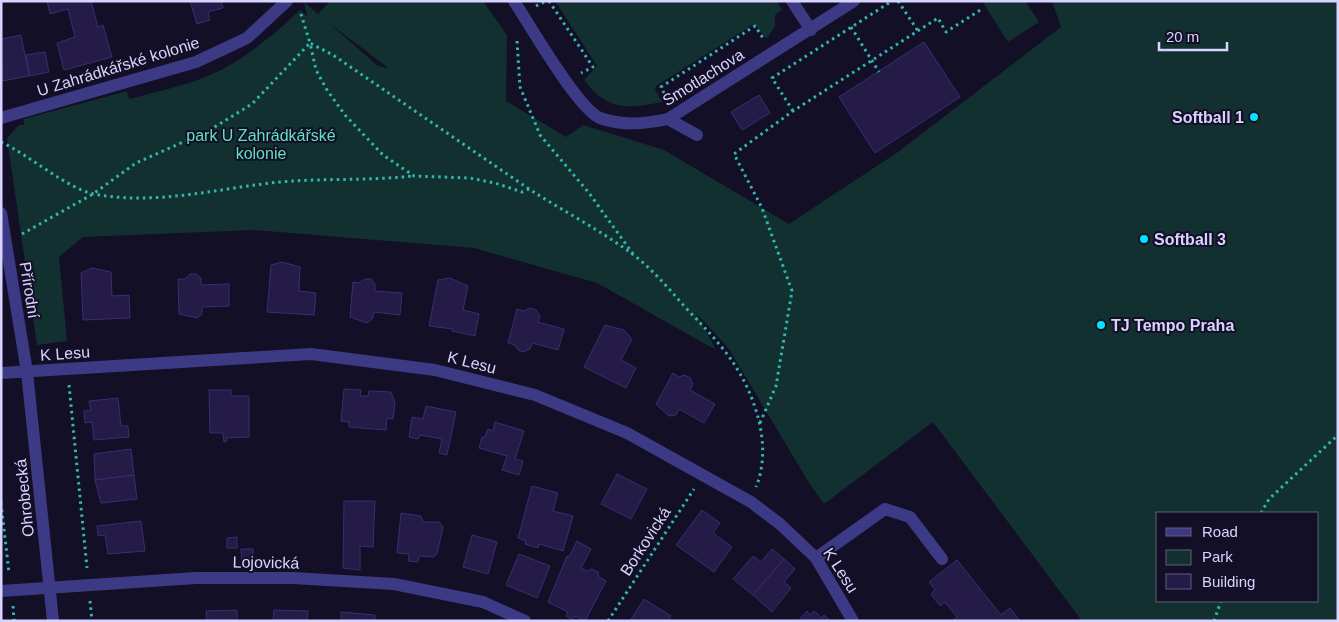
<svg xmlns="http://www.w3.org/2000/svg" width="1339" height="622" font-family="Helvetica,sans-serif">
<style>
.green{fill:#12302f;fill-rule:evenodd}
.building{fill:#241b47;stroke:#3b2d73}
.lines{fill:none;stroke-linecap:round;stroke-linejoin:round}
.path{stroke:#2fb8b0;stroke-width:3;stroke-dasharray:2.5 4;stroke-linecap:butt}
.service{stroke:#3d3a85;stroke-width:12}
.minor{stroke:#3d3a85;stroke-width:12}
.poi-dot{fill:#00e5ff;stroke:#130f26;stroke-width:2}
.labels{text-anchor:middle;stroke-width:4;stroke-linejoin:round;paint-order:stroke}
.street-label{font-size:16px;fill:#d9d4ff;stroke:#130f26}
.poi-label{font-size:16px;font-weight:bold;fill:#d9d4ff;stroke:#130f26;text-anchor:start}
.park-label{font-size:16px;fill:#5fe0c0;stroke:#130f26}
</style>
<rect width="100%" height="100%" fill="#130f26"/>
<!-- green -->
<g class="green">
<path d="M330,1h153l24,34 -1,66 60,36 17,-12 81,25 125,74 109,-72 163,-125 -9,-26h286v620h-256l-149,-199 -109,82 -15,-21 -80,-134 -32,-35 19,36 -119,-67 -123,-35 -220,-18 -171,7 -24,20 8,84 -30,4 -30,-207 12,-13h5v-6l103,-28 2,8c27,-7 55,-13 81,-24 31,-13 66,-42 90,-65l7,6 -3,-14 14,12zM329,23l58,44v1l-9,-2zM1158,513h160v88h-160z"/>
<path d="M555,1h222l5,9 -7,5v11l-7,11 -2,1 -12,-14 -98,62 -1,3 7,13c-35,7 -54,9 -78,-22l13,-14z"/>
<path d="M982,1h43l14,21 -31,20z"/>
</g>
<!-- building -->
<g class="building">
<path d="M47,1h44l7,26 5,-2 1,4 8,28 -48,13 -7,-27 18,-6 -7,-28 -18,5z"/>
<path d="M190,1h31l2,7 -15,4 2,8 -13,4z"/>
<path d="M21,35l8,41 -27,5 -1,-42z"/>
<path d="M924,42l36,55 -85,56 -36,-56z"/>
<path d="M45,52l4,20 -19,4 -4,-21z"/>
<path d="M759,95l11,18 -28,17 -11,-18z"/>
<path d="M282,262l18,5 -1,24 17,2 -2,22 -47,-3 4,-47z"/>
<path d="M92,268l19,4 1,24 17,-1 1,23 -47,2 -2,-47z"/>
<path d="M190,274h6l5,4v7l28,-1v22l-27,1v7l-5,4 -18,-4 -1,-35h7z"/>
<path d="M450,278l18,8 -5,24 16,4 -4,22 -23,-5 1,-2 -24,-3 9,-46z"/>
<path d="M365,279h6l4,5v7l27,2 -2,22 -26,-3 -2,7 -5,4 -17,-6 3,-35 6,1z"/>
<path d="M530,308l6,2 4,6 -2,6 26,7 -6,21 -26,-7 -2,6 -7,3 -5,-2 -3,-5 -7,-2 9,-34 7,2z"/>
<path d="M605,325l19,5 8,9 -11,21 15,8 -10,20 -42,-21z"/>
<path d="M673,373l6,4 6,-2 5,3 3,6 -3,6 25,14 -11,19 -25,-14 -3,6 -7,1 -13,-12z"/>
<path d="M344,389l17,1 -1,6h8l1,-5 22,1 4,11 -2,16 -6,-1 -1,12 -37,-3v-5l-8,-1z"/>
<path d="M209,390h22v6h18v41l-23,1 1,3 -3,1 -1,-9h-13z"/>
<path d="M118,398l3,28h7l1,11 -35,3 -2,-18 -7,1 -1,-12 7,-1 -2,-9z"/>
<path d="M426,406l30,6 -9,43 -8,-2 3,-14 -22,-4 -2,4 -9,-2 3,-20 11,2z"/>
<path d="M495,422l29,9 -9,28 8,2 -4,14 -17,-5 5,-14 -28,-8 3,-11h3l3,-8 5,2z"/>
<path d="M131,449l3,26 -39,5 -1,-26z"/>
<path d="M617,474l30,15 -16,30 -30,-15z"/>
<path d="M134,475l3,24 -36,4 -6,-23z"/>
<path d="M532,486l26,7 -5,18 20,5 -10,35 -24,-7 -1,4 -13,-4 1,-3 -8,-3z"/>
<path d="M344,501h31l-2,46 -13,-1v24l-17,-2z"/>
<path d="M702,510l18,13 -7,10 19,14 -18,25 -38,-27z"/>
<path d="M401,513l20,3 2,6h16l4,5 -6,27 -4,3 -14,-1 -1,6 -10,-1 1,-7 -12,-1z"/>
<path d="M141,521l4,30 -37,3 -3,-19 -7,1 -1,-10z"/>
<path d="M472,535l25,7 -9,32 -25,-7z"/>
<path d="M237,537v11h-10v-10z"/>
<path d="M577,541l14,8 -10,19 6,3 5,-2 6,3 1,5 7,4 -21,40 -10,-5 -2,4 -7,-4 2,-4 -20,-10 19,-46 2,1z"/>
<path d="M241,549h12v18h-11z"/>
<path d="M772,549l12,10 -31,36 -20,-16 20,-23 8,6z"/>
<path d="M519,554l31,12 -13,32 -31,-13z"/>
<path d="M784,559l11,10 -11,13 7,6 -19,24 -19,-17z"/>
<path d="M957,560l44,55 9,-7 10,13h-67l4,-4 -12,-15 -5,4 -9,-12 4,-4 -6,-8z"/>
<path d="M644,599l27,17 -3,5h-38z"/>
<path d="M237,610v11h-30l-1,-10z"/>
<path d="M274,610l34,1 -1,10h-34z"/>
<path d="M807,611l3,4 4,-4 8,7 2,-3 6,6h-32z"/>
<path d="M341,612l34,3v6h-34z"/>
</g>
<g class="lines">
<!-- path -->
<g class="path">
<path d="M549,1l44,66 -12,6"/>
<path d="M898,1l20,30"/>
<path d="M536,6l10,-5"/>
<path d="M851,27l28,45"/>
<path d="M517,41l3,46 20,48 49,58 44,61"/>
<path d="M667,99l-6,-12 94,-61 8,12"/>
<path d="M793,111l-21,-33 120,-77"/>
<path d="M1,142c28,13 67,47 93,52 62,12 125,-6 186,-12 44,-4 88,-1 133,-6"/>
<path d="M529,189l-196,-134 -23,-12 6,27 11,20 18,25 38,40 31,21 56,2 25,5 27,9 7,-3c34,22 73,42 106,67 19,15 34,33 50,51 16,17 32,33 45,51 25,35 43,88 26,129"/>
<path d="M22,234l71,-40 43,-31 72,-32 44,-27 58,-61 -10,-32"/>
<path d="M69,385l18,183"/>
<path d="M760,423l16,-37 16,-95 -30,-83 -28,-54 59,-43 145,-93 8,14 36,-23"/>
<path d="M1,503l8,70"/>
<path d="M1261,513l8,-14 69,-64"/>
<path d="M90,601l2,20"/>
<path d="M13,606l1,15"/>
<path d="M608,621l86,-132"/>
<path d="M1214,621l7,-20"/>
</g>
<!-- service -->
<g class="service">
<path d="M668,119l29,16"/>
<path d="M816,558l69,-49 25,8 32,42"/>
</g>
<!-- minor -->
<g class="minor">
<path d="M514,1c15,23 64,108 86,117 22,8 44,6 68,1l186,-118"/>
<path d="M792,1l19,29"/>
<path d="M1,118l195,-56 51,-24 40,-37"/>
<path d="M1,213l26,159 26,249"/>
<path d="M1,373l310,-19 124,16 100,25 92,38 124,69 29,22 36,34 37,63"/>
<path d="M1,591l195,-13h97l101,6 89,18 42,19"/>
</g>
</g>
<!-- markers -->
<g class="poi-dot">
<circle cx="1254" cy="117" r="5"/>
<circle cx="1144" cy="239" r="5"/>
<circle cx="1101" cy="325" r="5"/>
</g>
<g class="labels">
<!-- street labels -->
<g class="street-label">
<text transform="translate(118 66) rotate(-17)" y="6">U Zahrádkářské kolonie</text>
<text transform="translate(703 77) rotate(-32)" y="6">Smotlachova</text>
<text transform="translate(30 290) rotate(81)" y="6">Přírodní</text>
<text transform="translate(65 353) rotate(-4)" y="6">K Lesu</text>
<text transform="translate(472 362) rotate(14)" y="6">K Lesu</text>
<text transform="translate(24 498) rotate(-96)" y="6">Ohrobecká</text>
<text transform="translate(645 541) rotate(-57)" y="6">Borkovická</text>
<text transform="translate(266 562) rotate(1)" y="6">Lojovická</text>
<text transform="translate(841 570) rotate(57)" y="6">K Lesu</text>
</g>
<!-- poi labels -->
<g class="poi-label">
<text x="1244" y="123" text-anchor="end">Softball 1</text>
<text x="1154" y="245">Softball 3</text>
<text x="1111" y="331">TJ Tempo Praha</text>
</g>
<!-- park labels -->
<g class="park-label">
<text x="261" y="141">park U Zahrádkářské<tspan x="261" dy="18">kolonie</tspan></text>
</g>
</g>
<!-- border -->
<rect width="1339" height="622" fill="none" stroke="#d9d4ff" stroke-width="5"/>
<!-- legend -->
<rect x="1156" y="512" width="162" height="90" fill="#130f26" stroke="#625e7d"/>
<rect x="1166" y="528" width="25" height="8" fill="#3d3a85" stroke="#625e7d"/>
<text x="1202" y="537" font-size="15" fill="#d9d4ff">Road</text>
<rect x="1166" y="550" width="25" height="15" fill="#12302f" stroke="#625e7d"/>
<text x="1202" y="562" font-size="15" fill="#d9d4ff">Park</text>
<rect x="1166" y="574" width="25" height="15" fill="#241b47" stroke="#625e7d"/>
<text x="1202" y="587" font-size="15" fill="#d9d4ff">Building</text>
<!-- scale -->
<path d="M1159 42v8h68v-8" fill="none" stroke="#d9d4ff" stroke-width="2.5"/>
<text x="1166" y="42" font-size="15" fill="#d9d4ff" stroke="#130f26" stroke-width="4" paint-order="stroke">20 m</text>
</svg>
